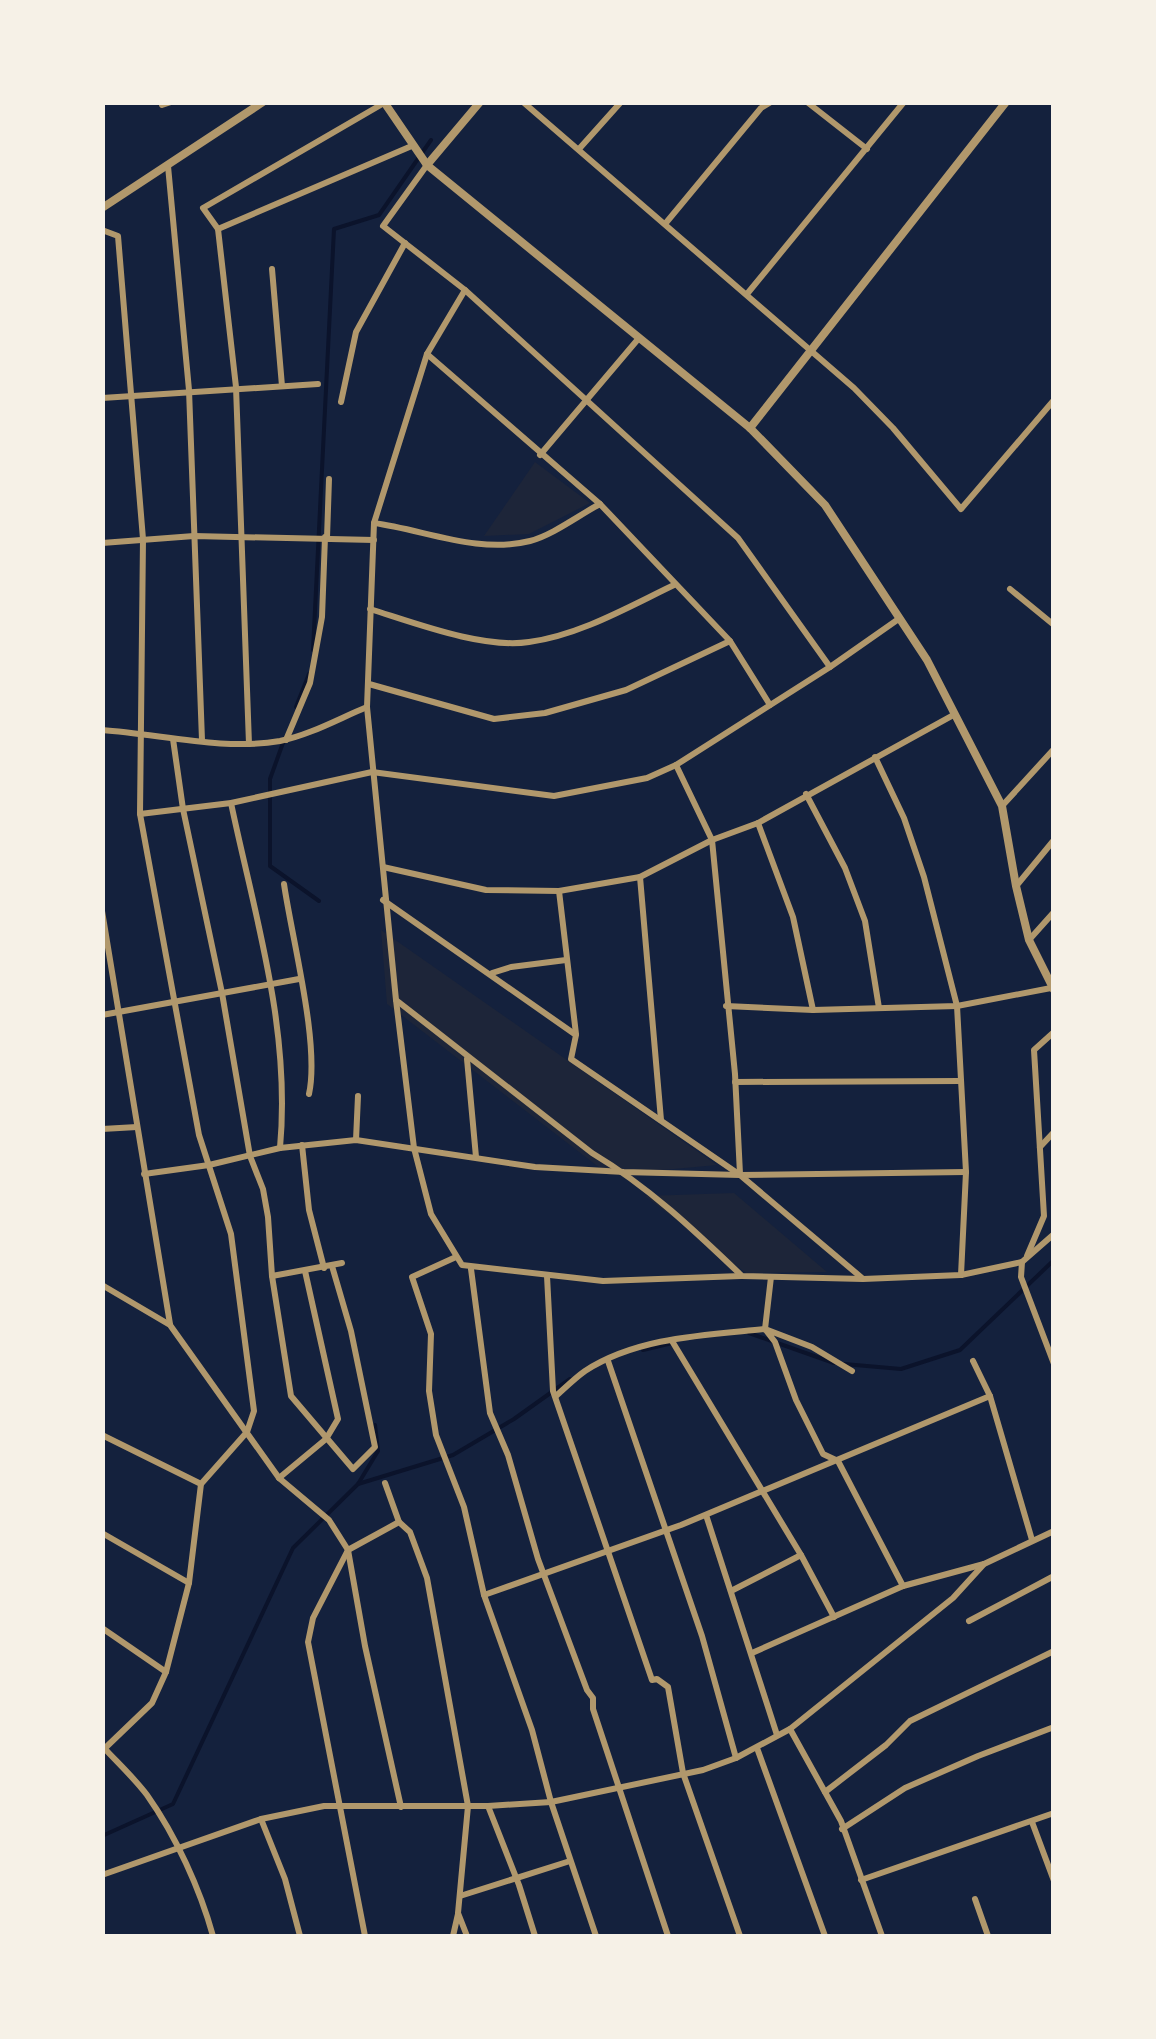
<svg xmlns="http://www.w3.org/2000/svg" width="1156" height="2039" font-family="Mulish,sans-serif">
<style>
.green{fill:#1d2539}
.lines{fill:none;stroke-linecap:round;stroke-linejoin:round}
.stream{stroke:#0b132b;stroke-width:4}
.minor{stroke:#b1986c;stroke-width:6}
.tertiary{stroke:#b1986c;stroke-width:8}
</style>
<rect width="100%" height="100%" fill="#14213d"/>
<!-- green -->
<g class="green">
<path d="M535,462l55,41 -61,31 -45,2z"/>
<path d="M381,930l336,235 -108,10 -222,-171z"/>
<path d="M734,1193l93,79 -81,1 -101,-77z"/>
</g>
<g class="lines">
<!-- stream -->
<g class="stream">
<path d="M313,650l21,-421 45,-14 52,-75"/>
<path d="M296,707l13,-33"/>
<path d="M284,740l-14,39v87l49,35"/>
<path d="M749,1333l85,30"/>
<path d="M643,1350l29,-7"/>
<path d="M844,1364l57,5 59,-19 94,-90"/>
<path d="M358,1484l20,-33 -3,-26"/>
<path d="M102,1836l71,-32 120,-256 65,-64 95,-29 61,-36 56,-40"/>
</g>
<!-- minor -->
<g class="minor">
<path d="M523,102l331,286 39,40 68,81 93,-109"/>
<path d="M807,102l60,47"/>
<path d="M162,105l9,-3"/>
<path d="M579,149l42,-47"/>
<path d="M427,165l-44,61 82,64 -38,64 -53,169 -7,184 29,293 196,153c57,34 103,78 150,123l121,3 98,-4 61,-13 32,-28"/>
<path d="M168,166l21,224 13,350"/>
<path d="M665,224l96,-116 10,-6"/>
<path d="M218,229l196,-84"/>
<path d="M102,230l16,6 25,303 -3,275 59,321 32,99 23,177 -7,21 -46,52 -12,99 -23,89 -14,31 -50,48"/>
<path d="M272,269l10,117"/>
<path d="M465,290l273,248 92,129"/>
<path d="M747,294l157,-192"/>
<path d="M427,354l173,150 130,137 40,64"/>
<path d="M102,398l216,-14"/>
<path d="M341,402l15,-70 49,-89"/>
<path d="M540,455l99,-117"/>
<path d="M374,523c51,7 104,31 156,18 23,-6 49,-26 70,-37"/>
<path d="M327,538l2,-59"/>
<path d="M102,543l92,-7 180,4"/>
<path d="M1010,589l44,36"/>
<path d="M370,609c45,14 113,40 159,33 51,-7 99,-35 145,-57"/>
<path d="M369,684l125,35 51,-6 81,-23 104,-49"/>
<path d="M102,730c58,4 121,21 178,11 30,-6 60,-23 87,-34"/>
<path d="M173,739l10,70 39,184 28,163 13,33 5,28 4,59 19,120 62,73 22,-22 -24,-116 -19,-65"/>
<path d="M286,740l24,-57 12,-66 3,-80"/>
<path d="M249,744l-13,-357 -18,-158 -15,-21 181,-105"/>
<path d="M875,757l29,61 20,59 33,129 9,166 -5,103"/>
<path d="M676,765l36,75 23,234 5,100"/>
<path d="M806,794l39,74 20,53 14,87"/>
<path d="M231,803c24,114 60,226 49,345"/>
<path d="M1002,806l52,-57"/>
<path d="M140,814l91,-11 141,-31 182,24 93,-18 29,-13 154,-98 70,-49"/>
<path d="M758,823l35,94 20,93"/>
<path d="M383,867l103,23 73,1 81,-14 72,-37 46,-17 197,-109"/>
<path d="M640,877l21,243"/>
<path d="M284,884c8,55 36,160 25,210"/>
<path d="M1017,885l37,-45"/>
<path d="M559,891l17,143"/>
<path d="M383,900l193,135 -5,24 169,116 122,103"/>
<path d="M102,911l68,413"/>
<path d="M1029,940l25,-28"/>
<path d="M492,973l19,-6 55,-7"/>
<path d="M396,1000l18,148 17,66 31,51 141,16 138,-5"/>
<path d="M726,1006l87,4 144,-4 94,-18"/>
<path d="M102,1015l197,-36"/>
<path d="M467,1059l9,98"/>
<path d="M735,1082l225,-1"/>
<path d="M102,1129l35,-2"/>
<path d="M356,1140l2,-44"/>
<path d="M302,1145l7,65 15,58"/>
<path d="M1040,1147l14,-15"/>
<path d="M144,1174l65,-9 71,-17 76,-8 179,27 89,5 116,3 226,-3"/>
<path d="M1027,1256l17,-40 -10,-166 20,-18"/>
<path d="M456,1257l-44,20 19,57 -2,57 7,44 28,72 20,88 48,135 19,72 45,134"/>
<path d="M1022,1262l-1,15 33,87"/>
<path d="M471,1269l19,144 18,42 30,104 49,131 6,8v11l75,227"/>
<path d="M272,1276l70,-13"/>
<path d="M547,1276l6,115 99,289 5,-1 11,8 15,86 57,163"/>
<path d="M102,1285l68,40 109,153 50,42 19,30 17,96 36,161"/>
<path d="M672,1341l129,214 33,62"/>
<path d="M608,1361l94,275 34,122"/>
<path d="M973,1361l17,35 42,144"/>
<path d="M852,1371l-40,-24 -47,-18 10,13 21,58 27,54 15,7 65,125"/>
<path d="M556,1396c9,-8 19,-18 29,-25 52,-34 121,-36 180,-42l6,-52"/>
<path d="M102,1435l99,49"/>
<path d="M279,1478l47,-39 12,-20 -33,-148"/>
<path d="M385,1483l14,39"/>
<path d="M706,1515l71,220"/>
<path d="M102,1533l87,50"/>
<path d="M731,1591l70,-36"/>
<path d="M484,1595l197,-70 309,-129"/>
<path d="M969,1621l85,-45"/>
<path d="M102,1628l64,44"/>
<path d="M752,1653l151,-67 81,-22"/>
<path d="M790,1729l51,92 41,115"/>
<path d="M757,1748l68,188"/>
<path d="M105,1749c14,15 30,30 42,46 29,41 53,94 66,141"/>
<path d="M825,1792l61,-47 24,-24 144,-70"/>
<path d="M488,1806l31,79 16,51"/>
<path d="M261,1819l24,60 15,57"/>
<path d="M1032,1822l22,59"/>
<path d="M842,1829l63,-41 73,-32 76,-29"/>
<path d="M102,1875l159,-56 63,-13h164l63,-4 152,-32 33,-12 54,-29 163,-131 31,-34 70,-33"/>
<path d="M861,1880l193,-67"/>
<path d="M460,1896l110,-35"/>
<path d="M975,1899l13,37"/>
<path d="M365,1936l-57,-294 5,-24 35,-68 51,-28 11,10 17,46 41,228 -10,107 9,23"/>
<path d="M453,1936l5,-22"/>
</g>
<!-- tertiary -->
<g class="tertiary">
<path d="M384,102l43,63 323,263 75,77 102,155 75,146 14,80 13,54 25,50"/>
<path d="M427,165l53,-63"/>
<path d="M102,208l161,-106"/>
<path d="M750,428l256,-326"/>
</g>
</g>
<!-- border -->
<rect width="1156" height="2039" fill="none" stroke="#f6f1e7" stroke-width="210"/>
</svg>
